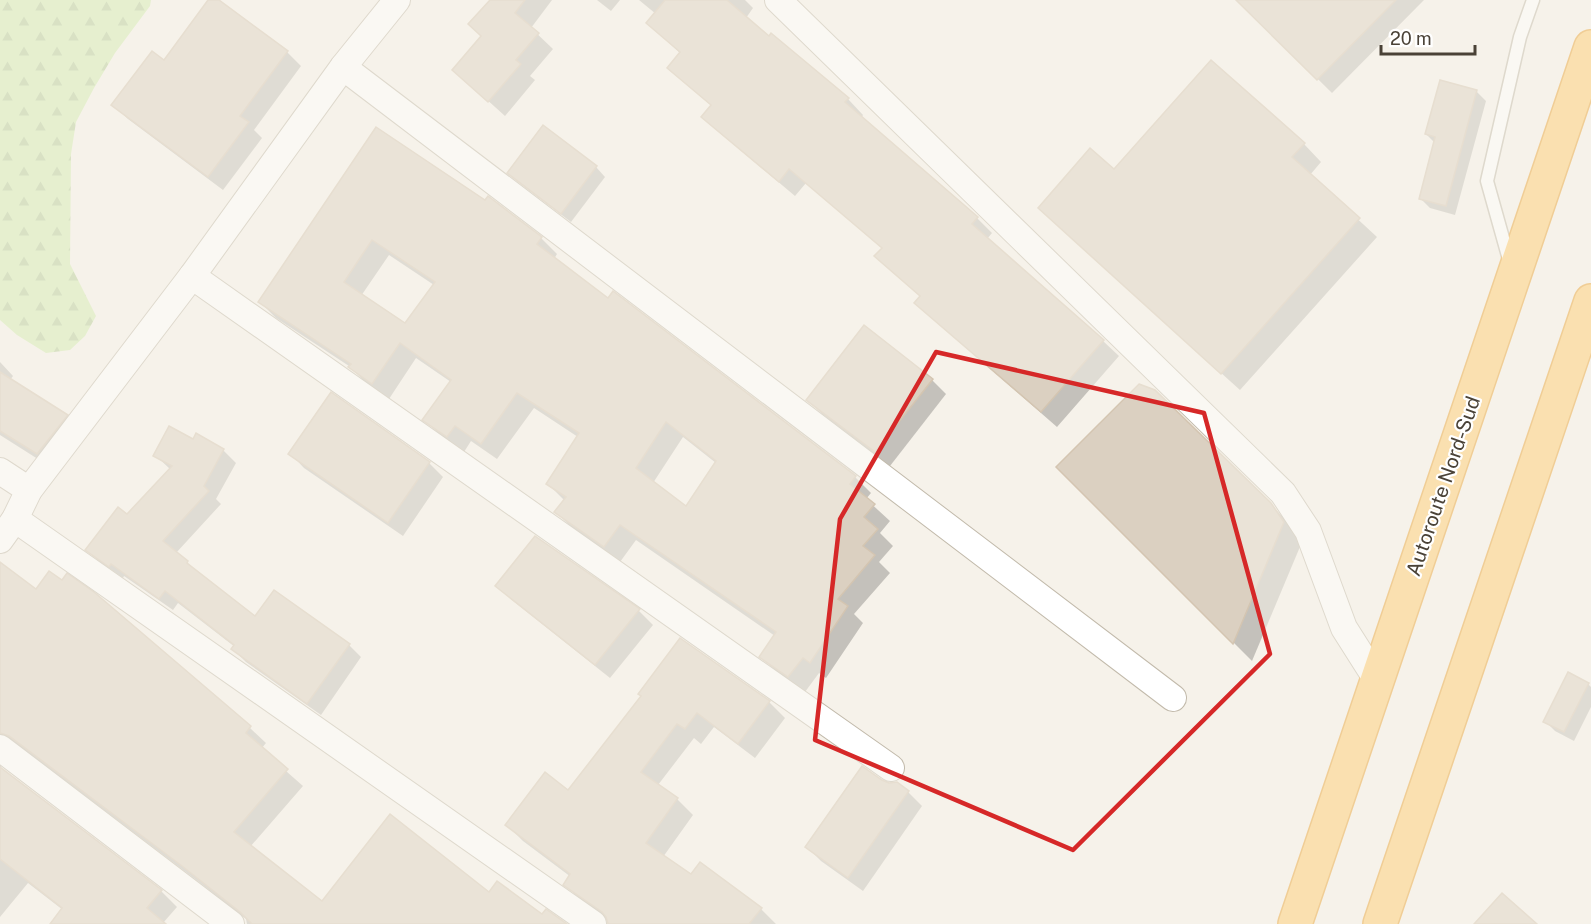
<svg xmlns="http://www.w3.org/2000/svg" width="1591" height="924" font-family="'Public Sans',sans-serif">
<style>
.forest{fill:url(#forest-firs)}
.shadow{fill:#0003;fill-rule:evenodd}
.building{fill:#dbd0c1;stroke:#d4c5b1;stroke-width:1.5;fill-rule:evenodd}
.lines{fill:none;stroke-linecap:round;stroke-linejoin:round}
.lane-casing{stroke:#c2baab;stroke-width:15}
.street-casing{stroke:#c2baab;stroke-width:28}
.highway-casing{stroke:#e9a131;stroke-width:36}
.lane{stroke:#fff;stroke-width:12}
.street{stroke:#fff;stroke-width:26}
.highway{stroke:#ffcb6b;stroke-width:33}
.marked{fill:none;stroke:#d62828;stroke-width:4.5;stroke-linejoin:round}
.labels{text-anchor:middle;stroke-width:4.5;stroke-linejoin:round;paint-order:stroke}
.street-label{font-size:20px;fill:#4a4237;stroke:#fff}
</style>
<defs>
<pattern id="forest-firs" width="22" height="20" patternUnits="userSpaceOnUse" patternTransform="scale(1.5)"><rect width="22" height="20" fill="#d2ecb0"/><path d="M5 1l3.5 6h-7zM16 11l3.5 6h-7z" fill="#b6cc98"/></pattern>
</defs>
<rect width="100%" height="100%" fill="#f6f2ea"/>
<!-- forest -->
<path class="forest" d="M0,0h151l-1,6 -35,47 -21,35 -18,34 -5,32 -1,110 26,52 -11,20 -15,14 -24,3 -29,-18 -17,-15z"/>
<!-- shadow -->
<g class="shadow">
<path d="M210,0h7l70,52 14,14 -47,64 8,8 -39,52 -95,-71 -15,-14 52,-43z"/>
<path d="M492,0h60l-21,28 22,21 -23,27 5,4 -30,36 -51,-46 28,-34z"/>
<path d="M597,0h23l-9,11z"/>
<path d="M639,0h106l8,8 -7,10 24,20 2,-3 76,64 15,16 -2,3 116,100 15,15 -5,6 116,102 16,15 -62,71 -125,-109 -11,-21 -45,-41 7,-7 -77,-66 -11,13 -76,-64 -16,-15 9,-11 -27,-23 -16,-15 12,-14 -33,-31 8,-9z"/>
<path d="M1238,0h186l-92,93z"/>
<path d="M1476,91l10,10 -31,114 -25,-7 -10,-10 15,-55 -9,-9z"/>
<path d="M376,129l110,73 3,-3 52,39 16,16 -3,5 54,41 247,177 16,16 -5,6 24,22 -10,12 13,13 -14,16 11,11 -36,41 9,9 -37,55 -7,-5 -14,19 -28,-20 -16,-15 14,-21 -139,-96 -16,22 -48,-34 -16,-16 9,-11 -17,-17 30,-47 -44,-29 -37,51 -26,-18 -7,11 -24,-17 -16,-16 27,-37 -35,-24 -27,41 -23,-16 -17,-17 -73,-48 -16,-16zM389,255l45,30 -29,40 -44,-29zM683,437l33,26 -29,45 -34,-25z"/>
<path d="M1304,144l17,18 -11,13 67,62 -137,153 -182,-164 56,-55z"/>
<path d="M596,167l9,10 -34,45 -53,-40 -9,-10z"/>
<path d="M0,362l13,14 -3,4 57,36 14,14 -29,38 -52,-33z"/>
<path d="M932,380l14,14 -56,72 -68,-52 -14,-14z"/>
<path d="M196,435l27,15 13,13 -20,36 5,5 -45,49 24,21 55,44 94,27 12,12 -40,58 -75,-53 -13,-13 2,-2 -57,-44 -5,7 -49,-34 -1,2 -23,-16 -13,-12 40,-34 43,-47 -15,-14 38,-14z"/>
<path d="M290,453l139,10 14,14 -40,59 -99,-68z"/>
<path d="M1058,467l212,37 19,19 13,19 -50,119z"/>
<path d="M0,567l36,24 26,-9 31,12 157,134 16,15 -5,6 42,37 -53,61 72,56 167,-9 53,23 22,7h-317l-1,-5 -47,-37 -172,-130 -9,-4 -18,15 2,7 159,121 16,16 -14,16 1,1h-112l11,-14 -35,-27 -28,34z"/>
<path d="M497,586l142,25 14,14 -43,53 -98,-78z"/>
<path d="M680,640l89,62 16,16 -30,40 -41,-31 -13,17 -7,-6 -36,47 19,14 16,16 -30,42 28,19 70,33 15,15h-167l-1,-4 -27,-20 -16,-15 6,-8 -48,-36 -16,-16 62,-33 73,-96z"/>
<path d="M1588,684l3,3v20l-17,34 -19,-10 -10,-10z"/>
<path d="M882,782l26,10 14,14 -59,85 -42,-30 -14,-14z"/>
</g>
<!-- building -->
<g class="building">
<path d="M208,0h11l69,51 -48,65 9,6 -41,55 -97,-72 41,-54 12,9z"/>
<path d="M490,0h35l-10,13 24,20 -23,27 5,4 -33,38 -36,-32 29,-34 -13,-12z"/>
<path d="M665,0h62l42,36 2,-3 78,65 -4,4 133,115 -6,7 132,116 -63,72 -127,-109 6,-7 -46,-40 8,-8 -93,-79 -10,13 -78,-65 10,-12 -44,-37 13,-16 -34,-29z"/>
<path d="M1236,0h160l-79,80z"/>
<path d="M1211,60l94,83 -13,14 68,61 -139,156 -183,-166 52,-60 24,21z"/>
<path d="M1440,80l37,10 -31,116 -27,-7 16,-62 -10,-3z"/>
<path d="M543,125l54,41 -36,48 -54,-41z"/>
<path d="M376,127l109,73 3,-4 54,41 -5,7 71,54 5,-7 243,185 -6,8 25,20 -11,13 14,12 -15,17 12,9 -37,44 10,7 -38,57 -7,-5 -15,19 -29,-20 17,-25 -156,-107 -16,22 -50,-35 12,-15 -20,-13 33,-51 -62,-40 -36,51 -26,-18 -8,11 -25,-17 29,-40 -51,-37 -28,41 -24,-17 3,-3 -93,-62zM372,240l63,42 -30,41 -61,-41zM666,422l50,39 -30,45 -50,-38z"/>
<path d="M864,325l69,54 -58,73 -69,-52z"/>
<path d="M0,372l68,43 -31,39 -37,-23z"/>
<path d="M1139,384l16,6 116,113 13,19 -51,122 -177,-177z"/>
<path d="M331,392l99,70 -42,61 -100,-69z"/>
<path d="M169,426l24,13 3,-6 28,16 -20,37 5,5 -46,50 25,20 -1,2 68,53 19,-26 76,54 -43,60 -76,-55 3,-4 -69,-54 -6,8 -48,-35 -2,3 -24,-17 33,-43 9,7 45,-48 -19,-10z"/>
<path d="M535,536l105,73 -45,56 -100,-79z"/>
<path d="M0,562l36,27 13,-18 13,9 5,-7 27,19 157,134 -5,7 42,36 -54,63 88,69 68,-87 99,78 8,-11 45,33 4,-5 21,15h-315l-12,-12 -58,-46 -173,-130 -9,-3z"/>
<path d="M680,638l90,63 -32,43 -41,-31 -12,16 -8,-5 -36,48 37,26 -32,45 45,31 9,-12 62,46 -13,16h-141l-2,-7 -4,-5 -39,-27 7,-11 -65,-49 40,-53 23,18 73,-94 -3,-2z"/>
<path d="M1568,672l21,11 -25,49 -21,-10z"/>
<path d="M862,766l20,14 7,3 8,-1 12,9 -61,87 -43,-31z"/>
<path d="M0,767l162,123 -15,18 19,16h-116l12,-16 -62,-49z"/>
<path d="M1502,893l35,31h-63z"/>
</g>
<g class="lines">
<!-- lane casing -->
<g class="lane-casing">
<path id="lane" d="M1510,263l-23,-82 33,-144 13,-37"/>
</g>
<!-- street casing -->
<g class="street-casing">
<g id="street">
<path d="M778,0l505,493 25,38 36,97 33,52"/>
<path d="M343,67l830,631"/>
<path d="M192,276l699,492"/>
<path d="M0,471l29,19"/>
<path d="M15,519l578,405"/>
<path d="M0,540l15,-21 14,-29 163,-214 151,-209 54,-67"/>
<path d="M0,748l231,176"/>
</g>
</g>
<!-- highway casing -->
<g class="highway-casing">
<g id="highway">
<path d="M1295,924l296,-877"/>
<path d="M1380,924l211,-623"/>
</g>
</g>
<!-- lane -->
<use href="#lane" class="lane"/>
<!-- street -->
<use href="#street" class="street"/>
<!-- highway -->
<use href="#highway" class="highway"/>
</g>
<!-- marked area -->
<path d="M0 0H1591V924H0ZM936,352l268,61 66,241 -197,196 -258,-110 25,-221z" fill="#f6f2ea" fill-opacity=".55" fill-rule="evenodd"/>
<path class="marked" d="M936,352l268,61 66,241 -197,196 -258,-110 25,-221z"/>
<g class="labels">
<!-- street labels -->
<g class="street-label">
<text transform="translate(1443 486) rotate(-71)" y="7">Autoroute Nord-Sud</text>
</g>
</g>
<!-- scale -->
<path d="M1381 45v9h94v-9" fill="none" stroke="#4a4237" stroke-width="3"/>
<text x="1390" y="45" font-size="18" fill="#4a4237" stroke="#ffffff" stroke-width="4.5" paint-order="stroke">20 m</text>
</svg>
